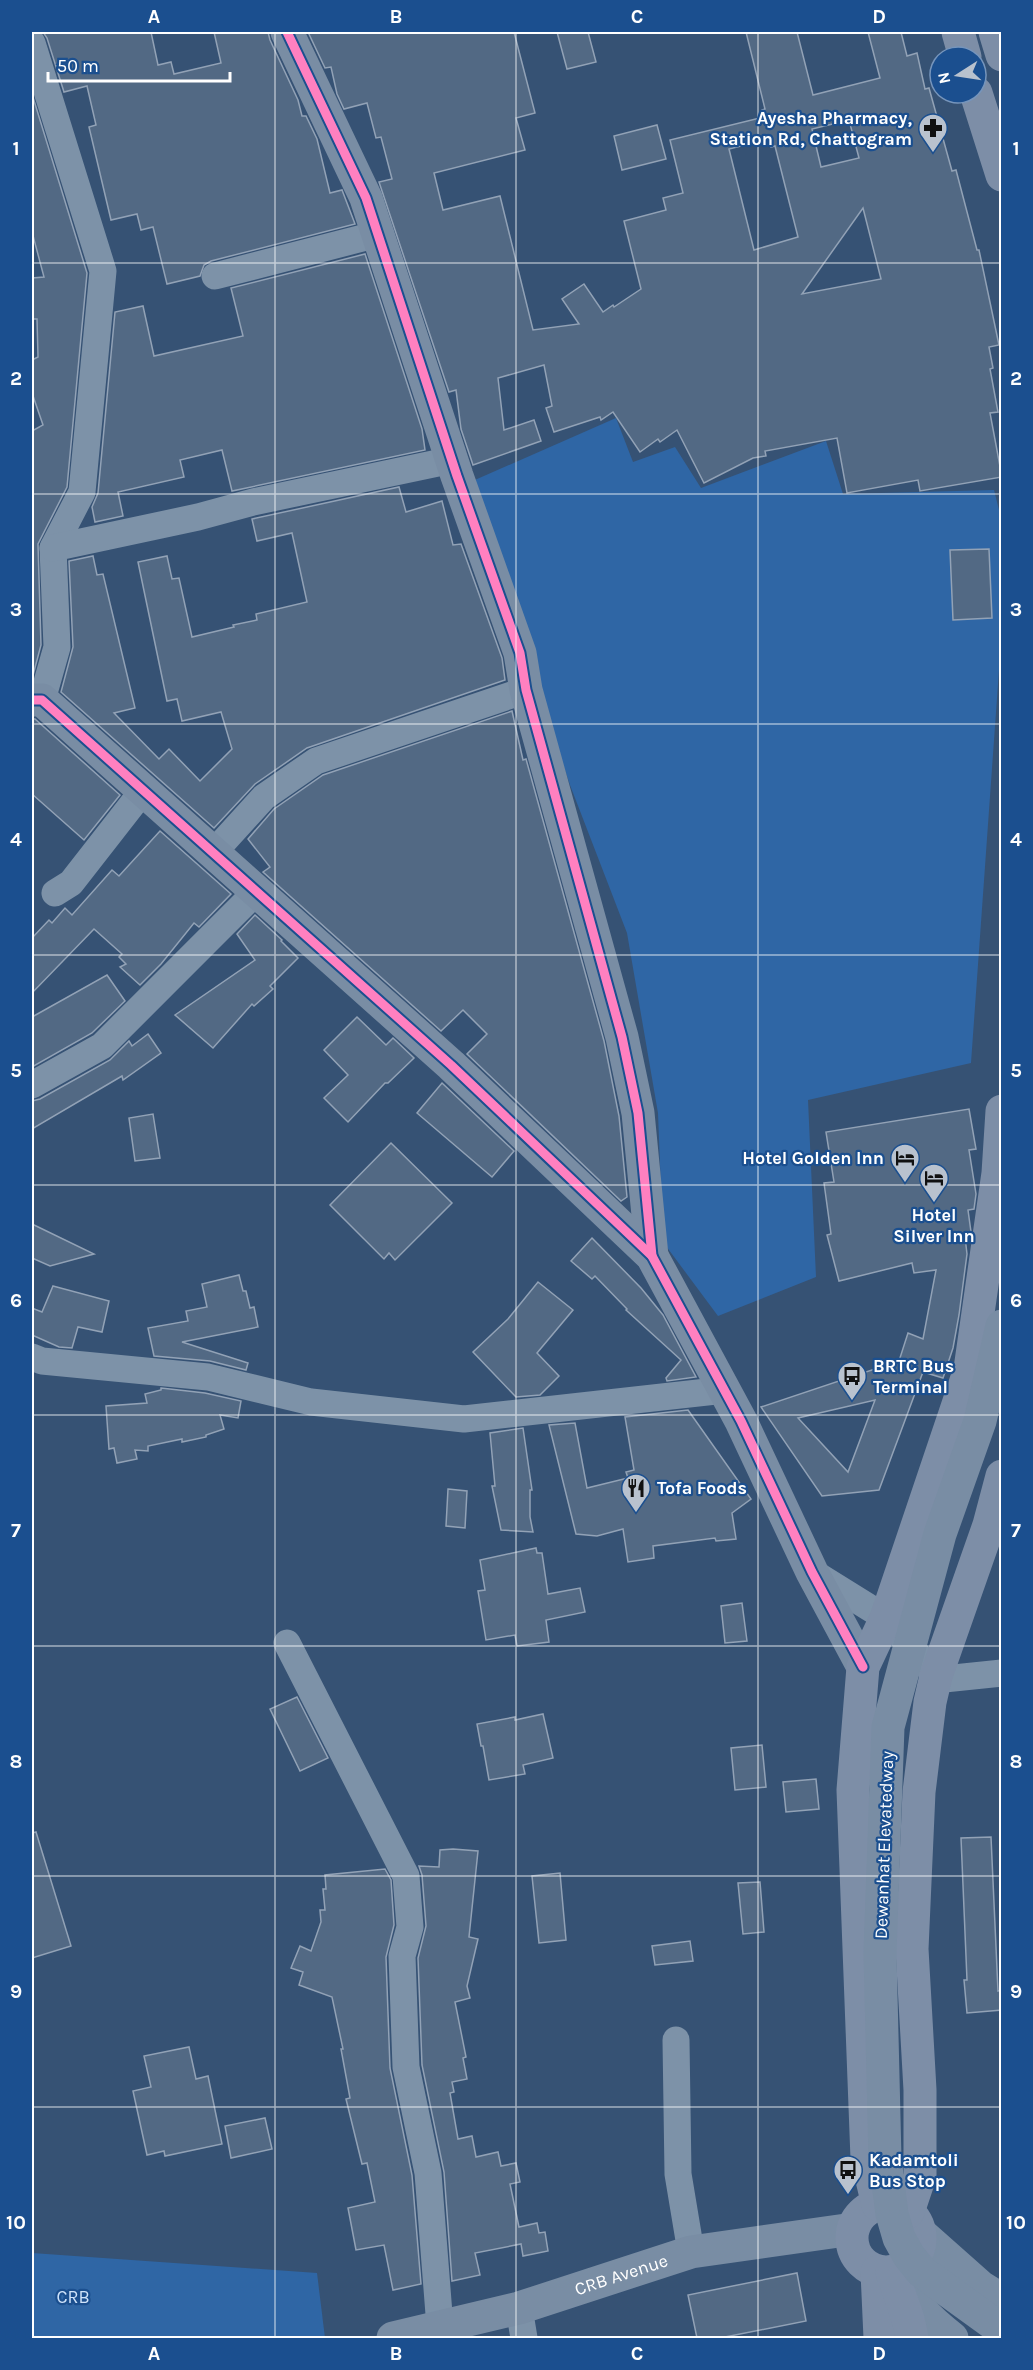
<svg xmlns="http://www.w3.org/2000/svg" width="1033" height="2370" font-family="Karla,sans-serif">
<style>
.green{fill:#2f66a5}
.building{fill:#526984;stroke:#92a2b6;stroke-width:1.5;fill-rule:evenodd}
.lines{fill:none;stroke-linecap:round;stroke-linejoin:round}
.street{stroke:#7d92a8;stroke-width:27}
.secondary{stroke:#798da4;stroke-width:33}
.primary{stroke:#7d8ea7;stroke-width:33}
.secondary-bridge{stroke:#798da4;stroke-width:33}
.cycleway-casing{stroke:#1b4f8f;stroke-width:13}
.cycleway{stroke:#ff80c0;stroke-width:9}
.grid{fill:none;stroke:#fff;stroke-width:1.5;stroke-opacity:0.55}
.labels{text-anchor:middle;stroke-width:4.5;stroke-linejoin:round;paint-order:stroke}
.poi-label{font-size:18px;font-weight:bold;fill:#fff;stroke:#1b4f8f;text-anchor:start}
.street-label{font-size:18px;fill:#fff;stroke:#1b4f8f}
.park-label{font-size:18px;fill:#cfe3fa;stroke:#1b4f8f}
.neatline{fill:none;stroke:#fff;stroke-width:2}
.grid-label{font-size:20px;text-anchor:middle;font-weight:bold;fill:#fff}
</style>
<rect width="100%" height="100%" fill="#365274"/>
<!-- green -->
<g class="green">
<path d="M616,418l17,44 42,-15 26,41 125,-47 17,53 151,-4 7,28v124l-30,421 -163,37 8,177 -98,39 -55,-74 -5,-129 -31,-180 -57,-148 -102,-302z"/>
<path d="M32,2253l285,20 8,65h-293z"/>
</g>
<!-- building -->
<g class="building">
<path d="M43,32h108l7,33 13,-3 3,12 47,-11 -7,-31h54l2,8 28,60 4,16h4l11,23 13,54 12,-3 13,34 -144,37 -7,4 -4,11 -33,8 -14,-57 -12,3 -4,-16 -26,6 -22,-93 7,-2 -9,-39 -23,6 -17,-54z"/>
<path d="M308,32h206l21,81 -19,5 9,32 -91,23 9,37 57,-14 33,134 46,-6 -17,-25 22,-15 19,28 10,-7 1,2 27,-18 -17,-68 42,-11 -3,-12 20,-5 -13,-53 94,-23 -2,-7 3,-1 -19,-77h51l16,63 67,-17 -12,-46h33l6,24 10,-3 8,36 4,-1 23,83 4,-1 21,80h2l20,95 -10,2 4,21 -3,1 8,43 -8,1 12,64 -82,14 -2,-11 -71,13 -10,-55 -72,13 1,5 -13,2 -49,25 -27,-53 -17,12 -2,-3 -18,13 -27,-40 -12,8 -1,-3 -46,15 -8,-24 6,-2 -8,-41 -46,13 6,52 30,-10 7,21 -68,24 -12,-36 -5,-39 -7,2 -70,-210 13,-3 -11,-42 -5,1 -9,-35 -23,6 -7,-15 -6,-27 -6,1zM849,120l10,38 -38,9 -9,-38zM769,139l2,8 4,-1 23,91 -44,13 -25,-101zM863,208l18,71 -79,15z"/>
<path d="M557,32h31l8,30 -29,7z"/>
<path d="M32,94l55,179 -20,214 -29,57 3,101 -9,34v-248l11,-6 -11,-32v-33l6,-3 -1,-38h-5v-41l12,-1 -12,-45z"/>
<path d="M657,125l9,34 -44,11 -8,-34z"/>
<path d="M365,254l57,175 3,21 -193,41 -10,-41 -42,10 4,17 -66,15 5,24 -28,6 -3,-15 6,-14 17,-181 28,-6 11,50 89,-20 -12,-48z"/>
<path d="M399,487l7,25 36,-11 11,44 8,-1 41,114 3,22 -198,68 -52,36 -41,44 -153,-136 12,-45 -4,-86 24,-5 4,19 6,-1 32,134 -21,5 45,46 10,-10 31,32 32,-32 -11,-37 -39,9 -5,-22 -10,2 -29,-139 29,-6 5,23 7,-1 13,59 42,-10 -1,-2 24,-5 -1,-6 51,-12 -15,-69 -35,8 -5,-22z"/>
<path d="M989,549l3,69 -39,2 -3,-70z"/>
<path d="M512,711l11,49 3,-1 78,282 15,75 8,81 -6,4 -154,-147 20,-20 -24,-24 -22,21 -178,-159 7,-5 -22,-28 26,-30 49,-34z"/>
<path d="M32,719h3l85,76 -36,45 -52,-46z"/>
<path d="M160,831l71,63 -32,33 -5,-4 -33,41 -21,21 -20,-18 6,-3 -7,-7 3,-3 -28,-25 -62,64v-55l17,-18 3,3 13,-15 7,7 40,-45 7,6z"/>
<path d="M255,915l27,25 -1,1 17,17 -28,28 3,3 -19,17 -2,-2 -39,44 -38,-33 80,-55 -18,-26z"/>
<path d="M107,975l18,26 -33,32 -60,34v-50z"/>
<path d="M357,1017l29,28 7,-7 21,20 -26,25h-3l-37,39 -24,-24 24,-23 -24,-25z"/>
<path d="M148,1034l13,19 -38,27 -1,-4 -90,53v-28l8,-2 70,-39 19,-19 3,5z"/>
<path d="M442,1083l72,68 -22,26 -75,-64z"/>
<path d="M969,1109l7,40 -7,1 7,44 -2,15 -6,1 3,22 -1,4 -5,1 2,17 -8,61 -6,33 -10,30 -20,-6 -44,118 -57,6 -61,-89 138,-46 9,-28 15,6 13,-69 -22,3 -2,-10 -73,18 -12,-46 4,-1 -7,-51 10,-1 -8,-50zM875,1400l-27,72 -50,-54z"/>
<path d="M153,1114l7,44 -25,3 -6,-43z"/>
<path d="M391,1143l61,60 -57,57 -6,-7 -5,6 -54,-54z"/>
<path d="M32,1224l62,30 -44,12 -18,-8z"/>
<path d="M592,1238l49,50 22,27 33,62 -29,4 -1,-3 15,-18 -55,-50 1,-1 -32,-33 -3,3 -21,-18z"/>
<path d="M239,1275l4,16h3l4,17 4,-1 4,20 -76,15 66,21 -2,7 -36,-9 -56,-5 -6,-28 40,-7 -2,-10 21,-4 -5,-23z"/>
<path d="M538,1282l35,28 -36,43 22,23 -19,19 -24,2 -43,-45 35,-33z"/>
<path d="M53,1286l56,15 -7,31 -24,-5 -6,21 -13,-1 -27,-12v-27l10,4z"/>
<path d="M161,1388l44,5 36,8 -3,17 -18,-3 4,14 -18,6v2l-24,5v-3l-34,7v5l-13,-1 2,9 -20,4 -3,-15 -5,1 -3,-43 41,-3 -2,-9 16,-4z"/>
<path d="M688,1410l63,89 -19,14 4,26 -20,2 -1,-3 -62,8 1,12 -26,4 -5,-33 -26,7 -21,-2 -27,-109 26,-2 12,65 41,-10 -2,-6 8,-2 -9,-53z"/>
<path d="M523,1428l9,62h-2v27l3,15 -32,-2 -9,-44h3l-5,-53z"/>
<path d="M448,1489l19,2 -2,37 -19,-2z"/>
<path d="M536,1548l1,5h5l6,41 32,-6 5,24 -39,8 3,22 -32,4 -2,-11 -29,5 -8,-49 7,-1 -5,-30z"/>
<path d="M742,1603l5,38 -22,2 -4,-37z"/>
<path d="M297,1697l31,61 -28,13 -30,-62z"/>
<path d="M543,1714l10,44 -30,7 2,9 -36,6 -6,-34h-2l-4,-22 38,-7v3z"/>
<path d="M762,1745l4,42 -31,3 -4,-42z"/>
<path d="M816,1779l3,30 -33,3 -3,-30z"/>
<path d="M36,1832l35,114 -39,12v-125z"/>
<path d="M991,1837l7,154 4,-1v20l-35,3 -3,-33h3l-6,-142z"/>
<path d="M453,1849l25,2 -9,86 9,2 -11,47 3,12 -15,4 11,55 -3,1 4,21 -15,3 2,10 -4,1 8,46 14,-3 4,21 22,-5 3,14 15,-3 4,19 -10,2 9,43 18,-4 2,10 6,-1 3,19 -25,5 -2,-12 -46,9 5,22 -28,6 -8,-109 -22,-107 -4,-107 8,-32 -4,-51 -3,-9 20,1 1,-17z"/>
<path d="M385,1869l6,11 3,45 -8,32 4,111 22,107 9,109 -28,6 -9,-45 -28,5 -8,-42 27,-6 -8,-39 -5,1 -16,-65 4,-1 -9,-49h2l-11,-52 -33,-12 4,-13 -12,-4 9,-22 11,5 10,-29 -1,-12h5l-2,-21h3l-1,-14z"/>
<path d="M560,1873l6,67 -27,3 -7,-67z"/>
<path d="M760,1882l4,50 -21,2 -5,-51z"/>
<path d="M690,1941l3,20 -38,4 -3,-19z"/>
<path d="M189,2047l7,32 12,-3 14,68 -57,12 -1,-5 -17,4 -14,-64 18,-4 -7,-31z"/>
<path d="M265,2118l7,31 -41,9 -6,-32z"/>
<path d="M797,2273l9,48 -86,17h-23l-9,-43z"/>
</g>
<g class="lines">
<!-- street -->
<g class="street">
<path d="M32,43l71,228 -21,221 -29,56 4,99 -15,53"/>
<path d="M215,276l163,-42"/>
<path d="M53,548l145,-31 55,-15 199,-42"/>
<path d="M214,852l50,-55 52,-36 210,-71"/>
<path d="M55,893l16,-10 71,-91"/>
<path d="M32,1085l70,-39 155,-155"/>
<path d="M32,1357l10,4 166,16 103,25 153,17 261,-29"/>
<path d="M812,1572l74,46 50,58 8,3 58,-6"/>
<path d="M287,1643l119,233 4,51 -8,29 4,111 22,106 12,154"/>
<path d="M676,2040l2,134 13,78"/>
<path d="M519,2308l5,30"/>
</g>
<!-- secondary -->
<g class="secondary">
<path d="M287,32l79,166 91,278 63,177 6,37 96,347 16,76 14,143"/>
<path d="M32,700h10l409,365 201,191 89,165 71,151 51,95"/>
<path d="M919,2232l62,55 21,13"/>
<path d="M904,2272c3,29 27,50 48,66"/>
<path id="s1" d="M393,2338l126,-30 172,-56 162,-23"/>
</g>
<!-- primary -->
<g class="primary">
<path d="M958,32l7,25"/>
<path d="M995,32l7,23"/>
<path d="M976,93l26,82"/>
<circle cx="886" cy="2238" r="34"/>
<path d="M878,2205l-11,-46 -14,-369 10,-123 23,-49 84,-249 28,-196 4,-62"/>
<path d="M908,2212l12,-36v-86l-8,-141 7,-157 11,-90 6,-26 53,-151 13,-49"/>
<path d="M877,2272l3,66"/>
<path d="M892,2272l16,47 4,19"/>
</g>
<!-- secondary-bridge -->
<path class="secondary-bridge" d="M1002,1326l-22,95 -40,113 -52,193 -8,226 5,206 7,55 7,24 10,18 13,16 80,58"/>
<!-- cycleway casing -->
<g class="cycleway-casing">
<g id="cycleway">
<path d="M287,32l79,166 91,278 63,177 6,37 96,347 16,76 14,143"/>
<path d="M32,700h10l409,365 201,191 89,165 71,151 51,95"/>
</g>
</g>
<!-- cycleway -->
<use href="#cycleway" class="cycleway"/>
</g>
<!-- grid -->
<path class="grid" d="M275,32v2306M516,32v2306M758,32v2306M32,263h970M32,494h970M32,724h970M32,955h970M32,1185h970M32,1415h970M32,1646h970M32,1876h970M32,2107h970"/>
<!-- icons -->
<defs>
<g id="pharmacy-pin" transform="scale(1.5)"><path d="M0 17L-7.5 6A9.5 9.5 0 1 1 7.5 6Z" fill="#b9c2ce" stroke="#1b4f8f"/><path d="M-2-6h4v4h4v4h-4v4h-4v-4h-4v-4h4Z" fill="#111"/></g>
<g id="hotel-pin" transform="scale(1.5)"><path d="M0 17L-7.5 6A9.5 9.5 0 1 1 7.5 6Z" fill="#b9c2ce" stroke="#1b4f8f"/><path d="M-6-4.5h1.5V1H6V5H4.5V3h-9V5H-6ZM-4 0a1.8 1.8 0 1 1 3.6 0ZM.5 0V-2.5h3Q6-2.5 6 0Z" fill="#111"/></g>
<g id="bus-pin" transform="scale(1.5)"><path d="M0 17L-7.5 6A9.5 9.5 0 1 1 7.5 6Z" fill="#b9c2ce" stroke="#1b4f8f"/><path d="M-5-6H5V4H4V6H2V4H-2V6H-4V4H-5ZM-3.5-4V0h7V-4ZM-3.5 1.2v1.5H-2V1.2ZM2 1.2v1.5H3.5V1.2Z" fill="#111"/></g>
<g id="restaurant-pin" transform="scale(1.5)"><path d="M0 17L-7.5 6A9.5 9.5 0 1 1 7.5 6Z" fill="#b9c2ce" stroke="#1b4f8f"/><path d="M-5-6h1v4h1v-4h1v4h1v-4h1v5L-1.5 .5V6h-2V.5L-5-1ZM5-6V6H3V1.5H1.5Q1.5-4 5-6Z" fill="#111"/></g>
</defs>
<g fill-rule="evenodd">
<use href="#pharmacy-pin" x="933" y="128"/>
<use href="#hotel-pin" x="905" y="1158"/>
<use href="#hotel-pin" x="934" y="1178"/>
<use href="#bus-pin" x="852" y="1376"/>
<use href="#restaurant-pin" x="636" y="1488"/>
<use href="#bus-pin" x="848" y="2170"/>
</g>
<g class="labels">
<!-- poi labels -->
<g class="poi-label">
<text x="912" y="124" text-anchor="end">Ayesha Pharmacy,<tspan x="912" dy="21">Station Rd, Chattogram</tspan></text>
<text x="884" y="1164" text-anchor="end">Hotel Golden Inn</text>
<text x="934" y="1221" text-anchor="middle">Hotel<tspan x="934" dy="21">Silver Inn</tspan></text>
<text x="873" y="1372">BRTC Bus<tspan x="873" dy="21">Terminal</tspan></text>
<text x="657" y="1494">Tofa Foods</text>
<text x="869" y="2166">Kadamtoli<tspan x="869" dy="21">Bus Stop</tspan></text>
</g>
<!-- street labels -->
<g class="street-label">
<text transform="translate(884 1845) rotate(-88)" y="6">Dewanhat Elevatedway</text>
<text dy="6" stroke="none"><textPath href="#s1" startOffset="237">CRB Avenue</textPath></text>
</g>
<!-- park labels -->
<g class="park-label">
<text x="73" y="2303">CRB</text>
</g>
</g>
<!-- border -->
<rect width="1033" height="2370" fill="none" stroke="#1b4f8f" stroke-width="66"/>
<!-- north arrow -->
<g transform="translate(958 75) rotate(258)"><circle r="28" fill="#1b4f8f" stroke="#7695bc" stroke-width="1.5"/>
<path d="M0-4.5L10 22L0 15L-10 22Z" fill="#b9c2ce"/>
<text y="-9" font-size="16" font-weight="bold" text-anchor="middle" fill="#ffffff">N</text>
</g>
<!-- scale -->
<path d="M48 72v9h182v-9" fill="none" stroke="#ffffff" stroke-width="3"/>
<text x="57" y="72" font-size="18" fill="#ffffff" stroke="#1b4f8f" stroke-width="4.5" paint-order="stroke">50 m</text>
<rect x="33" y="33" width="967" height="2304" class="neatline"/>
<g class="grid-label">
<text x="154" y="23">A</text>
<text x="396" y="23">B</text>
<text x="637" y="23">C</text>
<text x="879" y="23">D</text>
<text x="16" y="155">1</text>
<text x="1016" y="155">1</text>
<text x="16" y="385">2</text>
<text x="1016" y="385">2</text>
<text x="16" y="616">3</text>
<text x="1016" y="616">3</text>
<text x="16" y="846">4</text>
<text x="1016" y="846">4</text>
<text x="16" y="1077">5</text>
<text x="1016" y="1077">5</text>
<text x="16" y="1307">6</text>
<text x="1016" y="1307">6</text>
<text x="16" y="1537">7</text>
<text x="1016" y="1537">7</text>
<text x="16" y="1768">8</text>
<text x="1016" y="1768">8</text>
<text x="16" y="1998">9</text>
<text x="1016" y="1998">9</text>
<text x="16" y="2229">10</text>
<text x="1016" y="2229">10</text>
<text x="154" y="2360">A</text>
<text x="396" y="2360">B</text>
<text x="637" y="2360">C</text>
<text x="879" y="2360">D</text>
</g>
</svg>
